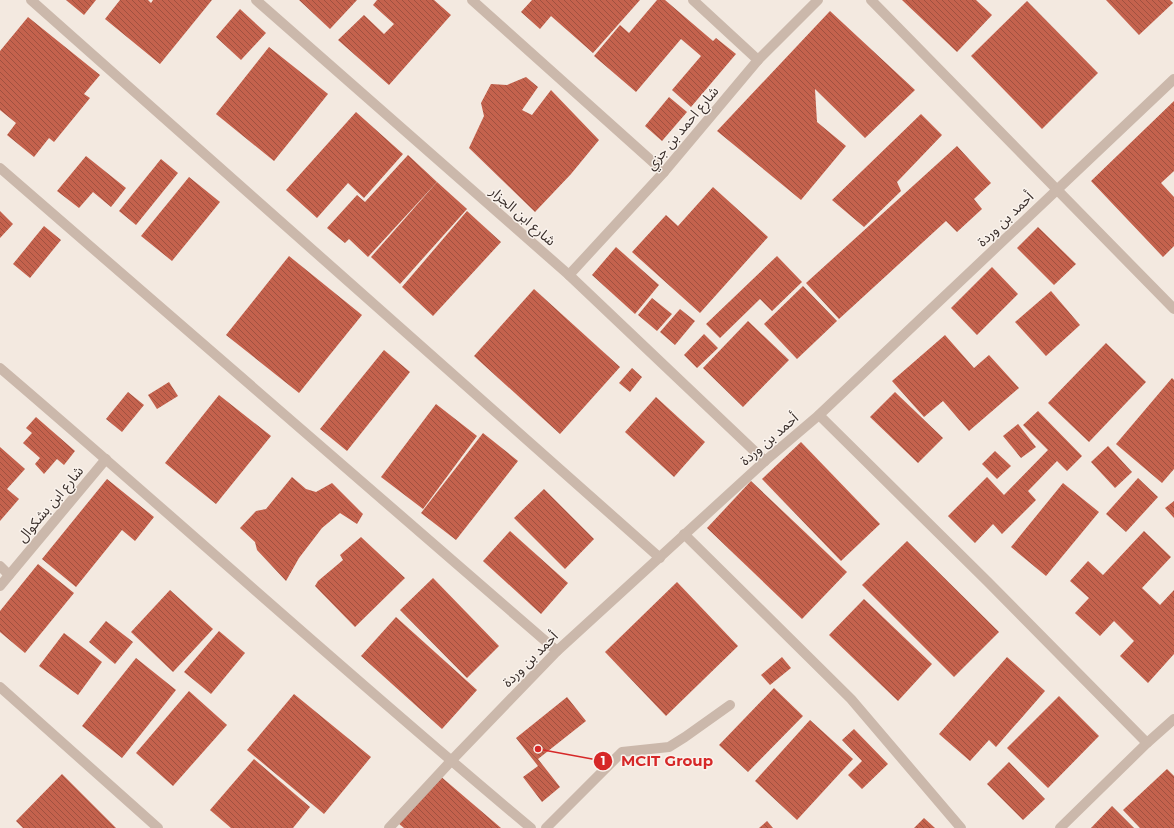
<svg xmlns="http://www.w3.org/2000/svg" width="1174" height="828" font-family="Montserrat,'Noto Sans Arabic',sans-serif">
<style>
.building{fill:url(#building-back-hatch)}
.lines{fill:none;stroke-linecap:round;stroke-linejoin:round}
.minor{stroke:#cbb8ab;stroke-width:10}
.labels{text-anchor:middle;stroke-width:3;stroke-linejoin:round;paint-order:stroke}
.street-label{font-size:14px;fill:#392e2a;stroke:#faf3ed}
.leader{fill:none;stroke:#d62828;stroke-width:1.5}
.callout-dot{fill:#d62828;stroke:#faf3ed;stroke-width:1.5}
.mark-label{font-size:12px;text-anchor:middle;font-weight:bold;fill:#fff}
.callout-label{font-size:15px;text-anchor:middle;font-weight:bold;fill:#d62828;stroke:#faf3ed;stroke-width:3;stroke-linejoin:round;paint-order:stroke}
</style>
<defs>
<pattern id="building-back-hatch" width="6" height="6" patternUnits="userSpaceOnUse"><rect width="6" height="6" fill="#c4624d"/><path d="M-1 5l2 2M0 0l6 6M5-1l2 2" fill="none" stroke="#a05140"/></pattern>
</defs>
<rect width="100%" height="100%" fill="#f3e9e0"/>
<!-- building -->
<g class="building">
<path d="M66,0h30l-12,15z"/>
<path d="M120,0h28l3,3 2,-3h59l-52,64 -55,-45z"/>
<path d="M299,0h58l-27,29z"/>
<path d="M377,0h57l17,15 -62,70 -51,-45 26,-25 20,19 10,-10 -21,-19z"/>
<path d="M532,0h108l-47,53 -42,-37 -11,13 -19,-17z"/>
<path d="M657,0h8l48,41 3,-3 20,16 -45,53 -19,-17 29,-34 -20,-17 -45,53 -42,-36 26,-31 9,8z"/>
<path d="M902,0h74l16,15 -35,37z"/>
<path d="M1106,0h64l3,3 -34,32z"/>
<path d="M1027,1l71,72 -56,56 -71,-73z"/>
<path d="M240,9l26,24 -25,27 -25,-23z"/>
<path d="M830,11l85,79 -50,48 -50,-49 2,33 29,24 -45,54 -84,-69z"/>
<path d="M28,17l72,58 -16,19 6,4 -36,44 -5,-4 -15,19 -27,-22 9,-12 -16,-13v-59z"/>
<path d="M269,47l59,47 -54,67 -58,-47z"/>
<path d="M526,77l12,10 -16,23 10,5 19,-25 48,50 -28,34 -36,38 -66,-64 15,-32 -3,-13 10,-19 16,1z"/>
<path d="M669,97l18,15 -25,29 -17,-15z"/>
<path d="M1174,101v70l-13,12 13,14v49l-11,11 -72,-76z"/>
<path d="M356,112l47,42 -39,44 -16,-15 -31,35 -31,-28z"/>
<path d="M921,114l21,21 -45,47 4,9 -37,36 -32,-27z"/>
<path d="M957,146l34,37 -17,16 8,10 -25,23 -11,-11 -107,98 -33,-36z"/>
<path d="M408,155l29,27 -69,75 -19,-18 -4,4 -18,-15 30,-33 8,7z"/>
<path d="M86,156l40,32 -15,19 -18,-15 -14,16 -22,-17z"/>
<path d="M161,159l17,14 -42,52 -17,-14z"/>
<path d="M189,177l31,25 -48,59 -31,-25z"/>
<path d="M437,182l30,27 -67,75 -29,-27z"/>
<path d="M713,187l55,50 -68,76 -68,-61 34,-37 12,11z"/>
<path d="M0,211l13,13 -13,14z"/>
<path d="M467,211l34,31 -68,74 -31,-29z"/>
<path d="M44,226l17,14 -31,38 -17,-14z"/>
<path d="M1038,227l38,37 -22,21 -37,-37z"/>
<path d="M616,247l43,38 -24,29 -43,-39z"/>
<path d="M289,256l73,59 -63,78 -73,-58z"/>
<path d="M777,256l25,26 -30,29 -12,-12 -40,39 -14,-14z"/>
<path d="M992,267l26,27 -41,41 -26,-27z"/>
<path d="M803,286l34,35 -40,38 -33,-35z"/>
<path d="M534,289l86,78 -60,67 -86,-78z"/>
<path d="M1051,291l29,34 -34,31 -31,-34z"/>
<path d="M652,298l20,16 -15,17 -19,-16z"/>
<path d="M680,309l15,12 -20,24 -15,-13z"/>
<path d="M748,321l41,39 -46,47 -40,-39z"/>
<path d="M704,334l14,14 -21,20 -13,-13z"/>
<path d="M945,335l29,33 15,-13 30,33 -50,43 -26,-30 -19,16 -32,-36z"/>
<path d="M1106,343l40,39 -57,60 -41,-39z"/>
<path d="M384,350l26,22 -63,79 -27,-22z"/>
<path d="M632,368l10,9 -12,15 -11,-9z"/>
<path d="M1172,378l2,2v89l-12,14 -46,-39z"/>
<path d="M169,382l9,14 -21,13 -9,-14z"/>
<path d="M128,392l16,13 -22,27 -16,-13z"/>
<path d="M895,392l48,46 -25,25 -48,-46z"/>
<path d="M219,395l52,41 -55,68 -51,-41z"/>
<path d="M656,397l49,45 -31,35 -49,-45z"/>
<path d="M436,404l41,32 -54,73 -42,-32z"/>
<path d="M1038,411l44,45 -15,15 -10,-10 -29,30 8,9 -34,34 -9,-10 -18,19 -27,-27 39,-39 17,18 44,-45 -25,-25z"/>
<path d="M36,417l39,34 -11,14 -7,-6 -13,15 -9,-10 5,-6 -17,-15 9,-10 -6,-5z"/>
<path d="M1018,424l18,23 -15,11 -18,-22z"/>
<path d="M483,433l35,28 -62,79 -35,-27z"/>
<path d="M801,442l79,82 -39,37 -79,-82z"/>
<path d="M1108,446l24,26 -17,16 -24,-26z"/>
<path d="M0,447l25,22 -18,20 12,10 -19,22z"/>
<path d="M995,451l16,15 -14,13 -15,-15z"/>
<path d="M292,477l14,12 10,3 16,-9 31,31 -6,10 -17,-11 -18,15 -23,30 -13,23 -29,-31 -2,-8 -15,-14 16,-17 10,-2z"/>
<path d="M1138,478l20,19 -32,35 -20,-18z"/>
<path d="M107,479l47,38 -19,24 -13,-11 -46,57 -34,-28z"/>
<path d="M751,481l96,91 -45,47 -95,-91z"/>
<path d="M1063,483l36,29 -53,64 -35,-29z"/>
<path d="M544,489l50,50 -29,30 -51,-51z"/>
<path d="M1174,501v17l-9,-10z"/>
<path d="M510,531l58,52 -27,31 -58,-53z"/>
<path d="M1144,531l27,26 -29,31 18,17 14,-15v64l-26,29 -28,-27 14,-15 -20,-20 -14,15 -25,-23 14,-15 -19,-17 18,-20 15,14z"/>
<path d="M361,537l44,41 -50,49 -40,-41 3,-5 25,-21 -3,-5z"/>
<path d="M907,541l92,91 -45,45 -92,-92z"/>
<path d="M38,564l36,29 -49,60 -25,-21v-21z"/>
<path d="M433,578l66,68 -32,32 -67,-68z"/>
<path d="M677,582l61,64 -72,70 -61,-64z"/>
<path d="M170,590l43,39 -40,43 -42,-40z"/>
<path d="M864,599l68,65 -34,37 -69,-66z"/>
<path d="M396,617l81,73 -35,39 -81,-73z"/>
<path d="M106,621l27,21 -18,22 -26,-22z"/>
<path d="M219,631l26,22 -34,41 -27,-22z"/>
<path d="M64,633l38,29 -24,33 -39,-29z"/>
<path d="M782,657l9,11 -21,17 -9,-10z"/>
<path d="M1007,657l38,34 -49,56 -7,-7 -19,21 -31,-27z"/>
<path d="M136,658l40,32 -54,68 -40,-32z"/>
<path d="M774,688l29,28 -55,56 -29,-27z"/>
<path d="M189,691l38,34 -54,61 -37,-33z"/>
<path d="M294,694l77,63 -47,57 -77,-64z"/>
<path d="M1059,696l40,40 -51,52 -41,-40z"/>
<path d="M567,697l19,24 -48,38 22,28 -18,15 -19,-25 15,-11 -22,-28z"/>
<path d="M810,720l43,39 -56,61 -42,-39z"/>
<path d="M854,729l34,35 -26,25 -14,-14 14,-14 -20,-21z"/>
<path d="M254,759l56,48 -17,21h-62l-21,-18z"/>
<path d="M1009,762l36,37 -22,21 -36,-36z"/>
<path d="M1167,769l7,7v52h-34l-17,-18z"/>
<path d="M62,774l54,54h-93l-7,-7z"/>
<path d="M439,775l62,53h-97l-6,-5z"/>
<path d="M1112,806l22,22h-43z"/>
<path d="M924,818l11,10h-21z"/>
<path d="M767,821l6,7h-14z"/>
</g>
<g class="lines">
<!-- minor -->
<g class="minor">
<path d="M31,0l629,558"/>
<path d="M256,0l313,275 196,186"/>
<path d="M472,0l192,172"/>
<path d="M693,0l65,60"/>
<path d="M871,0l303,309"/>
<path d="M0,168l557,483"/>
<path d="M569,275l95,-103 94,-112 60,-60"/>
<path d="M0,368c178,152 351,310 531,460"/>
<path d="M819,415l169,167 159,161"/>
<path d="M684,534l167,165 110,129"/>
<path d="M0,566l9,9"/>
<path d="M0,586l106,-127"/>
<path d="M0,687l158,141"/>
<path d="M389,828l62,-67 106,-110 208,-190 54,-46 355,-336"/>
<path d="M546,828l76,-76 47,-5 16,-10 45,-32"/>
<path d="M1060,828l87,-85 27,-24"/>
</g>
</g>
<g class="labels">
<!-- street labels -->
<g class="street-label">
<text transform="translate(682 128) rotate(-50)" y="5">شارع احمد بن جزي</text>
<text transform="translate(523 216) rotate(41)" y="5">شارع ابن الجزار</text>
<text transform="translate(1005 219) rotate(-44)" y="5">أحمد بن وردة</text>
<text transform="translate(769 439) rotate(-41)" y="5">أحمد بن وردة</text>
<text transform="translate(50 504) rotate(-50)" y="5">شارع ابن بشكوال</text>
<text transform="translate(530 659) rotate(-45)" y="5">أحمد بن وردة</text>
</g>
</g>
<!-- callouts -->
<path class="leader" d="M538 749L603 761"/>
<g class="callout-dot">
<circle cx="538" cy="749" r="4"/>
<circle cx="603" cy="761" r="10"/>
</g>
<g class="mark-label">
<text x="603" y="765">1</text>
</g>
<g class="callout-label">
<text x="667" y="766">MCIT Group</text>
</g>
</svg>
